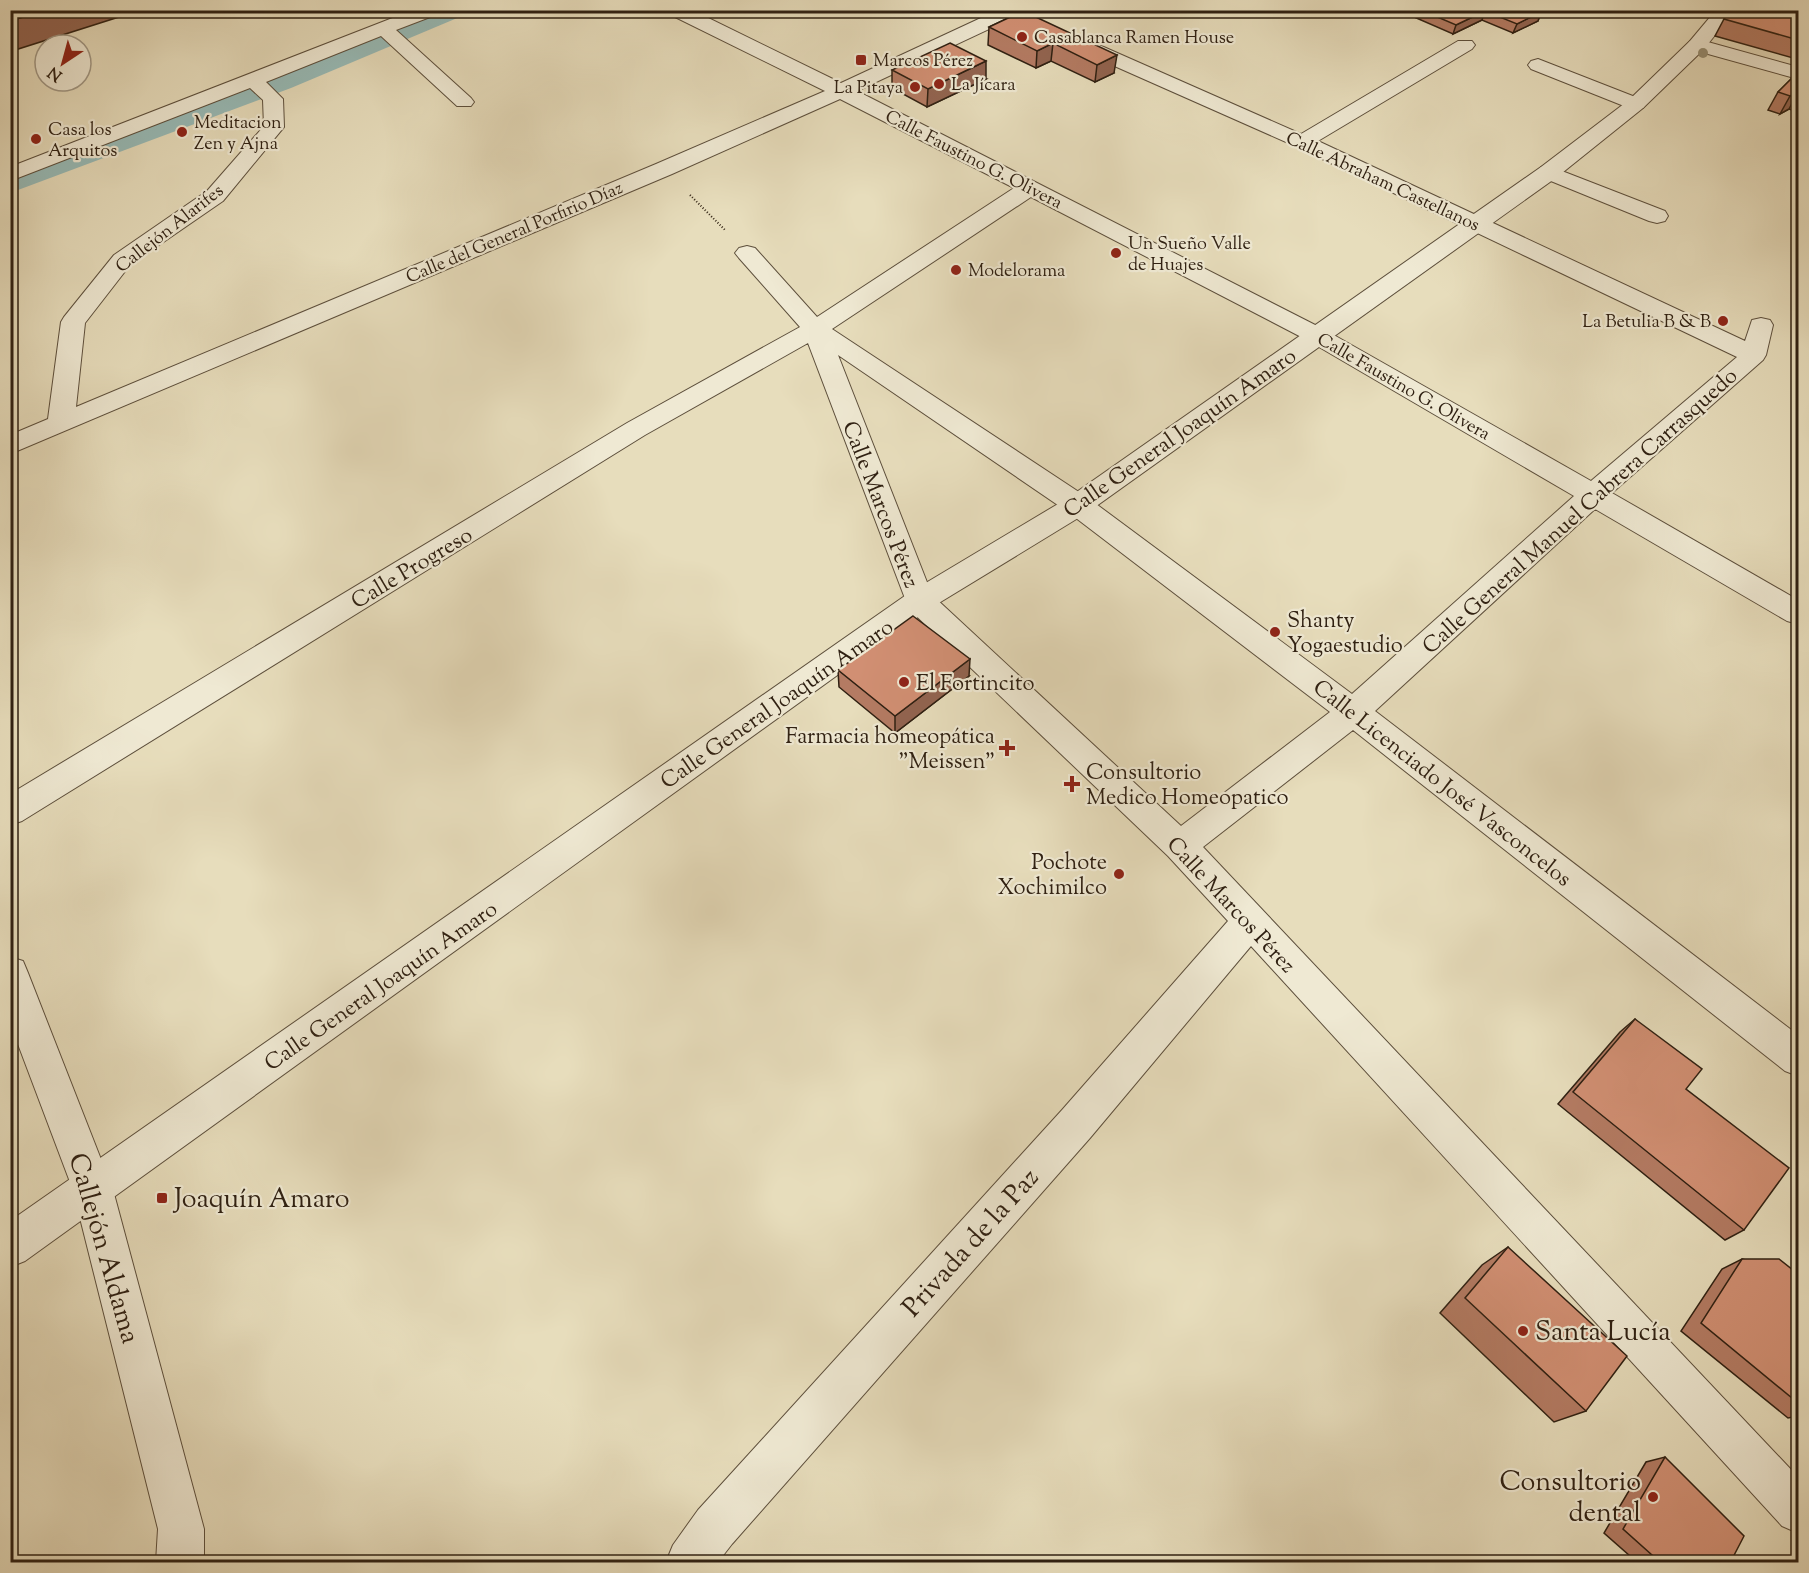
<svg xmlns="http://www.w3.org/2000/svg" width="1809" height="1573" font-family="'Sorts Mill Goudy',serif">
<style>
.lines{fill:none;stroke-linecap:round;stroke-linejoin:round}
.canal{fill:#98bbb7;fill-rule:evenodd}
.minor-casing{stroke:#5d4f3c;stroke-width:2}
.tertiary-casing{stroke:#5d4f3c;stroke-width:2}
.path{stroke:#2f2012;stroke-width:2;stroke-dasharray:1 2;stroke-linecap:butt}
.minor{fill:#efe9d3;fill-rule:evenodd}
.tertiary{fill:#efe9d3;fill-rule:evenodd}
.tree{fill:#979074}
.wall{fill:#b47b63;stroke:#2f2012;stroke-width:1.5}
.shaded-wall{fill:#926450;stroke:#2f2012;stroke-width:1.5}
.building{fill:#d18f73;stroke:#2f2012;stroke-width:1.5}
.poi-dot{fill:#8f2418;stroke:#efe9d3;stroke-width:2}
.labels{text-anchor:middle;stroke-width:4.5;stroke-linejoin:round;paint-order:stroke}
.far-poi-label{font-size:18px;fill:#2f2012;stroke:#efe9d3;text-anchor:start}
.far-street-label{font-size:18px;fill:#2f2012;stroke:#efe9d3}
.street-label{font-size:22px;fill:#2f2012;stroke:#efe9d3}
.poi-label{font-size:22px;fill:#2f2012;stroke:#efe9d3;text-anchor:start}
.near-poi-label{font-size:27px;fill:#2f2012;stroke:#efe9d3;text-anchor:start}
.near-street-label{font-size:27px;fill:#2f2012;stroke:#efe9d3}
</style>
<rect width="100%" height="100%" fill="#e7ddbc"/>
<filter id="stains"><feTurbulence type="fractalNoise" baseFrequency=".00333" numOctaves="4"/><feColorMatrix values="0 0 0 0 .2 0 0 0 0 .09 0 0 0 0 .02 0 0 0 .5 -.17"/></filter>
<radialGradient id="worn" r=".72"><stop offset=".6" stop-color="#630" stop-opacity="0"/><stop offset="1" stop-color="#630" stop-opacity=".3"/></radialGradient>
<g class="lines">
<!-- canal -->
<path class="canal" d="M426,10h40l-4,6 -171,72 -281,105v-22l259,-97z"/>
<!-- minor casing -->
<g class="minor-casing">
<g id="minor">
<path d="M413,10h27l-2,4 -42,16 75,68 3,4 -3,4h-14l-76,-70 -115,46 17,17 1,28 -61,74 -93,64 -45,58 -9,84 580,-243 169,-73 -156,-77 -2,-4h25l149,73 157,-73h25l-2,4 -164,77 468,239 266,151 146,-124 -442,-211 -228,-101 -3,-4 3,-4h14l220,97 157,-93h14l3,4 -3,4 -154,92 427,200 7,-21 9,-2 9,2 3,5 -7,30 -3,5 -151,133 186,107v24l-11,-3 -192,-112 -220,202 423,324v41l-13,-5 -432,-341 -150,117 595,630v56l-16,-7 -531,-580 -161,192 -358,406 -14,18h-52l7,-17 25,-35 364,-400 166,-189 -60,-65 -259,-247 -101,-266 -163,92 -623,386 -12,4v-31l617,-371 173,-96 -61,-69 -4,-5 4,-5 8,-2 8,2 62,69 197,-129 -174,-89 -168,75 -662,280v-19l38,-16 13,-97 3,-5 50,-62 93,-64 57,-65 -1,-26 -13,-12 -240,93v-14zM1031,197l276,143 267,156 -222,198 -264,-196 -256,-169zM838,355l230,157 262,200 -149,114 -249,-231z"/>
<path d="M1697,39l101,28v12l-108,-30 -3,-4 3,-4z"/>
<path d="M1538,59l105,41 3,4 -3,4h-14l-98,-39 -3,-4 3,-4z"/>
<path d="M1549,166l116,45 3,5 -3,5 -8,2 -8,-2 -108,-44 -3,-5 3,-5z"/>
<path d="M10,957l13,4 5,12 85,217 91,339v33h-48l2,-33 -85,-339 -63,-167z"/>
</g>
</g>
<!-- tertiary casing -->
<g class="tertiary-casing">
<path id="tertiary" d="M1716,10h19l-31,39 -61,59 -86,69 -469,335 -159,97 -904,652 -15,6v-46l899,-628 159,-95 473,-331 88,-67 61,-59z"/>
</g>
<!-- path -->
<path class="path" d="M690,195l35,35"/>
<!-- minor -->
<use href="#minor" class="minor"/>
<!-- tertiary -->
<use href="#tertiary" class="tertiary"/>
</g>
<!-- trees -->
<circle class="tree" cx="1703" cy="53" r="5"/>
<!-- wall -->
<g class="wall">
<path d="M1398,10h140l3,2 -3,9 -25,12 -31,-13 -29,14z"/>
<path d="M1023,11l91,62 -19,9 -44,-21 -15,7 -48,-23 1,-18z"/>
<path d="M1798,16v35l-5,7 -78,-22 9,-17z"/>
<path d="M892,70l94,9 -59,28 -35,-19z"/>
<path d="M1798,72v40l-9,-3 -9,5 -12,-4 10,-18z"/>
<path d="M838,670l131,6 -74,57 -56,-46z"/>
<path d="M1635,1019l51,70 58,141 -19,10 -167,-136 62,-72z"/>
<path d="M1508,1247l78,164 -32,11 -114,-109 42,-48z"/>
<path d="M1742,1259l56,15v142l-10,2 -107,-87 41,-62z"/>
<path d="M1665,1457l65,106h-92l-34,-30 42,-71z"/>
</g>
<!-- shaded-wall -->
<g class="shaded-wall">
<path d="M46,10h95l-126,40 -5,-8v-21z"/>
<path d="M1485,11l-3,9 -29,14 3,-9z"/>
<path d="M1541,12l-3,9 -25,12 4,-9z"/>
<path d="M1053,43l-2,18 -15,7 1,-17z"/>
<path d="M1117,55l-3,18 -19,9 2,-17z"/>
<path d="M986,61v18l-59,28 1,-18z"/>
<path d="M1798,92l-9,17 -9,5 10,-18z"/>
<path d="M970,659l-1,17 -74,57v-17z"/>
</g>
<!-- building -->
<g class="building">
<path d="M10,10h36l-36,11z"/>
<path d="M1421,10h117l3,2 -24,12 -32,-13 -29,14z"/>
<path d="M1731,10h47l20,6v24l-74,-21z"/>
<path d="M1023,11l94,44 -20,10 -44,-22 -16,8 -48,-24z"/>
<path d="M950,43l36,18 -58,28 -36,-19z"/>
<path d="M1798,72v20l-8,4 -12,-4z"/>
<path d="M913,616l57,43 -75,57 -57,-46z"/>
<path d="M1635,1019l67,50 -16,20 103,79 -45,62 -171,-138z"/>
<path d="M1508,1247l119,109 -41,55 -121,-113z"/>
<path d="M1742,1259h37l19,15v129l-97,-80z"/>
<path d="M1665,1457l79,79 -14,27h-69l-38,-34z"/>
</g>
<!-- markers -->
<g class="poi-dot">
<circle cx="1022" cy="37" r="6"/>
<rect x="855" y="54" width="12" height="12" rx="3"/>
<circle cx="939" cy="84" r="6"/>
<circle cx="915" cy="87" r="6"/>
<circle cx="182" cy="132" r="6"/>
<circle cx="36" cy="139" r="6"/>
<circle cx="1116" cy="253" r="6"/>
<circle cx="956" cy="270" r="6"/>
<circle cx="1723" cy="321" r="6"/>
<circle cx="1275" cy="632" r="6"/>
<circle cx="904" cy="682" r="6"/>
<path d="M1004 739h6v6h6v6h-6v6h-6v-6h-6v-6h6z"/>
<path d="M1069 775h6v6h6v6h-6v6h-6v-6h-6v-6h6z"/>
<circle cx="1119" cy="874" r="6"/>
<rect x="156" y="1192" width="12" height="12" rx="3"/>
<circle cx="1523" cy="1331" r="6"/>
<circle cx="1653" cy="1497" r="6"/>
</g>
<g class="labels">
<!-- far-poi labels -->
<g class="far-poi-label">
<text x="1034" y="43">Casablanca Ramen House</text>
<text x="873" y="66">Marcos Pérez</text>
<text x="951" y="90">La Jícara</text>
<text x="903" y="93" text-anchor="end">La Pitaya</text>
<text x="194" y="128">Meditacion<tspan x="194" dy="21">Zen y Ajna</tspan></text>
<text x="48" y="135">Casa los<tspan x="48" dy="21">Arquitos</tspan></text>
<text x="1128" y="249">Un Sueño Valle<tspan x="1128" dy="21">de Huajes</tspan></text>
<text x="968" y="276">Modelorama</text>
<text x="1711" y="327" text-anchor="end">La Betulia B &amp; B</text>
</g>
<!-- far-street labels -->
<g class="far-street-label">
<text transform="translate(974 159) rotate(27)" y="6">Calle Faustino G. Olivera</text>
<text transform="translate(1383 181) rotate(25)" y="6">Calle Abraham Castellanos</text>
<text transform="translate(169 228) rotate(-38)" y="6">Callejón Alarifes</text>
<text transform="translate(514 232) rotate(-23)" y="6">Calle del General Porfirio Díaz</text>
<text transform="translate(1404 386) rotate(30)" y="6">Calle Faustino G. Olivera</text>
</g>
<!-- street labels -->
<g class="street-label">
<text transform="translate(1179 432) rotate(-35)" y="8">Calle General Joaquín Amaro</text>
<text transform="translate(882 504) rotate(69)" y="8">Calle Marcos Pérez</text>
<text transform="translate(1579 510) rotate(-42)" y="8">Calle General Manuel Cabrera Carrasquedo</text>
<text transform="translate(411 567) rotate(-31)" y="8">Calle Progreso</text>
<text transform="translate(776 703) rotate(-35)" y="8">Calle General Joaquín Amaro</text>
<text transform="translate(1443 782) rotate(38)" y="8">Calle Licenciado José Vasconcelos</text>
<text transform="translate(1232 904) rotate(47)" y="8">Calle Marcos Pérez</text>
<text transform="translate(380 985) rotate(-35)" y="8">Calle General Joaquín Amaro</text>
</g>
<!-- poi labels -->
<g class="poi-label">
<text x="1287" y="627">Shanty<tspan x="1287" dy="25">Yogaestudio</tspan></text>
<text x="916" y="690">El Fortincito</text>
<text x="995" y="743" text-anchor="end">Farmacia homeopática<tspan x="995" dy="25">"Meissen"</tspan></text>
<text x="1086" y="779">Consultorio<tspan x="1086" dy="25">Medico Homeopatico</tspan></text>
<text x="1107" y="869" text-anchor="end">Pochote<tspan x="1107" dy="25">Xochimilco</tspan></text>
</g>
<!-- near-poi labels -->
<g class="near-poi-label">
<text x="174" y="1207">Joaquín Amaro</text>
<text x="1535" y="1340">Santa Lucía</text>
<text x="1641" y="1490" text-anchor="end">Consultorio<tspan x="1641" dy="31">dental</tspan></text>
</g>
<!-- near-street labels -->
<g class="near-street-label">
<text transform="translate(970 1242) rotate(-48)" y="9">Privada de la Paz</text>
<text transform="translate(105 1248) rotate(74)" y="9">Callejón Aldama</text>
</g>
</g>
<!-- margin -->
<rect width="1809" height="1573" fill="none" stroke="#e7ddbc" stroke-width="36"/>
<rect x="12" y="12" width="1785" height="1549" fill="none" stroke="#2f2012" stroke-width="3"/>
<rect x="18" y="18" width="1773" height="1537" fill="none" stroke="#2f2012" stroke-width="1.5"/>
<!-- north arrow -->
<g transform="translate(63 63) rotate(216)"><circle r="28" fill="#efe9d3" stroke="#a29986" stroke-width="1.5"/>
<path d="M0-4.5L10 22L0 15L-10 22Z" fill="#8f2418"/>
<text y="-9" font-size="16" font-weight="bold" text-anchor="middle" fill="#2f2012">N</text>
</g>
<rect width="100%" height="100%" filter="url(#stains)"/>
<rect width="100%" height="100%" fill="url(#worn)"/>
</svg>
